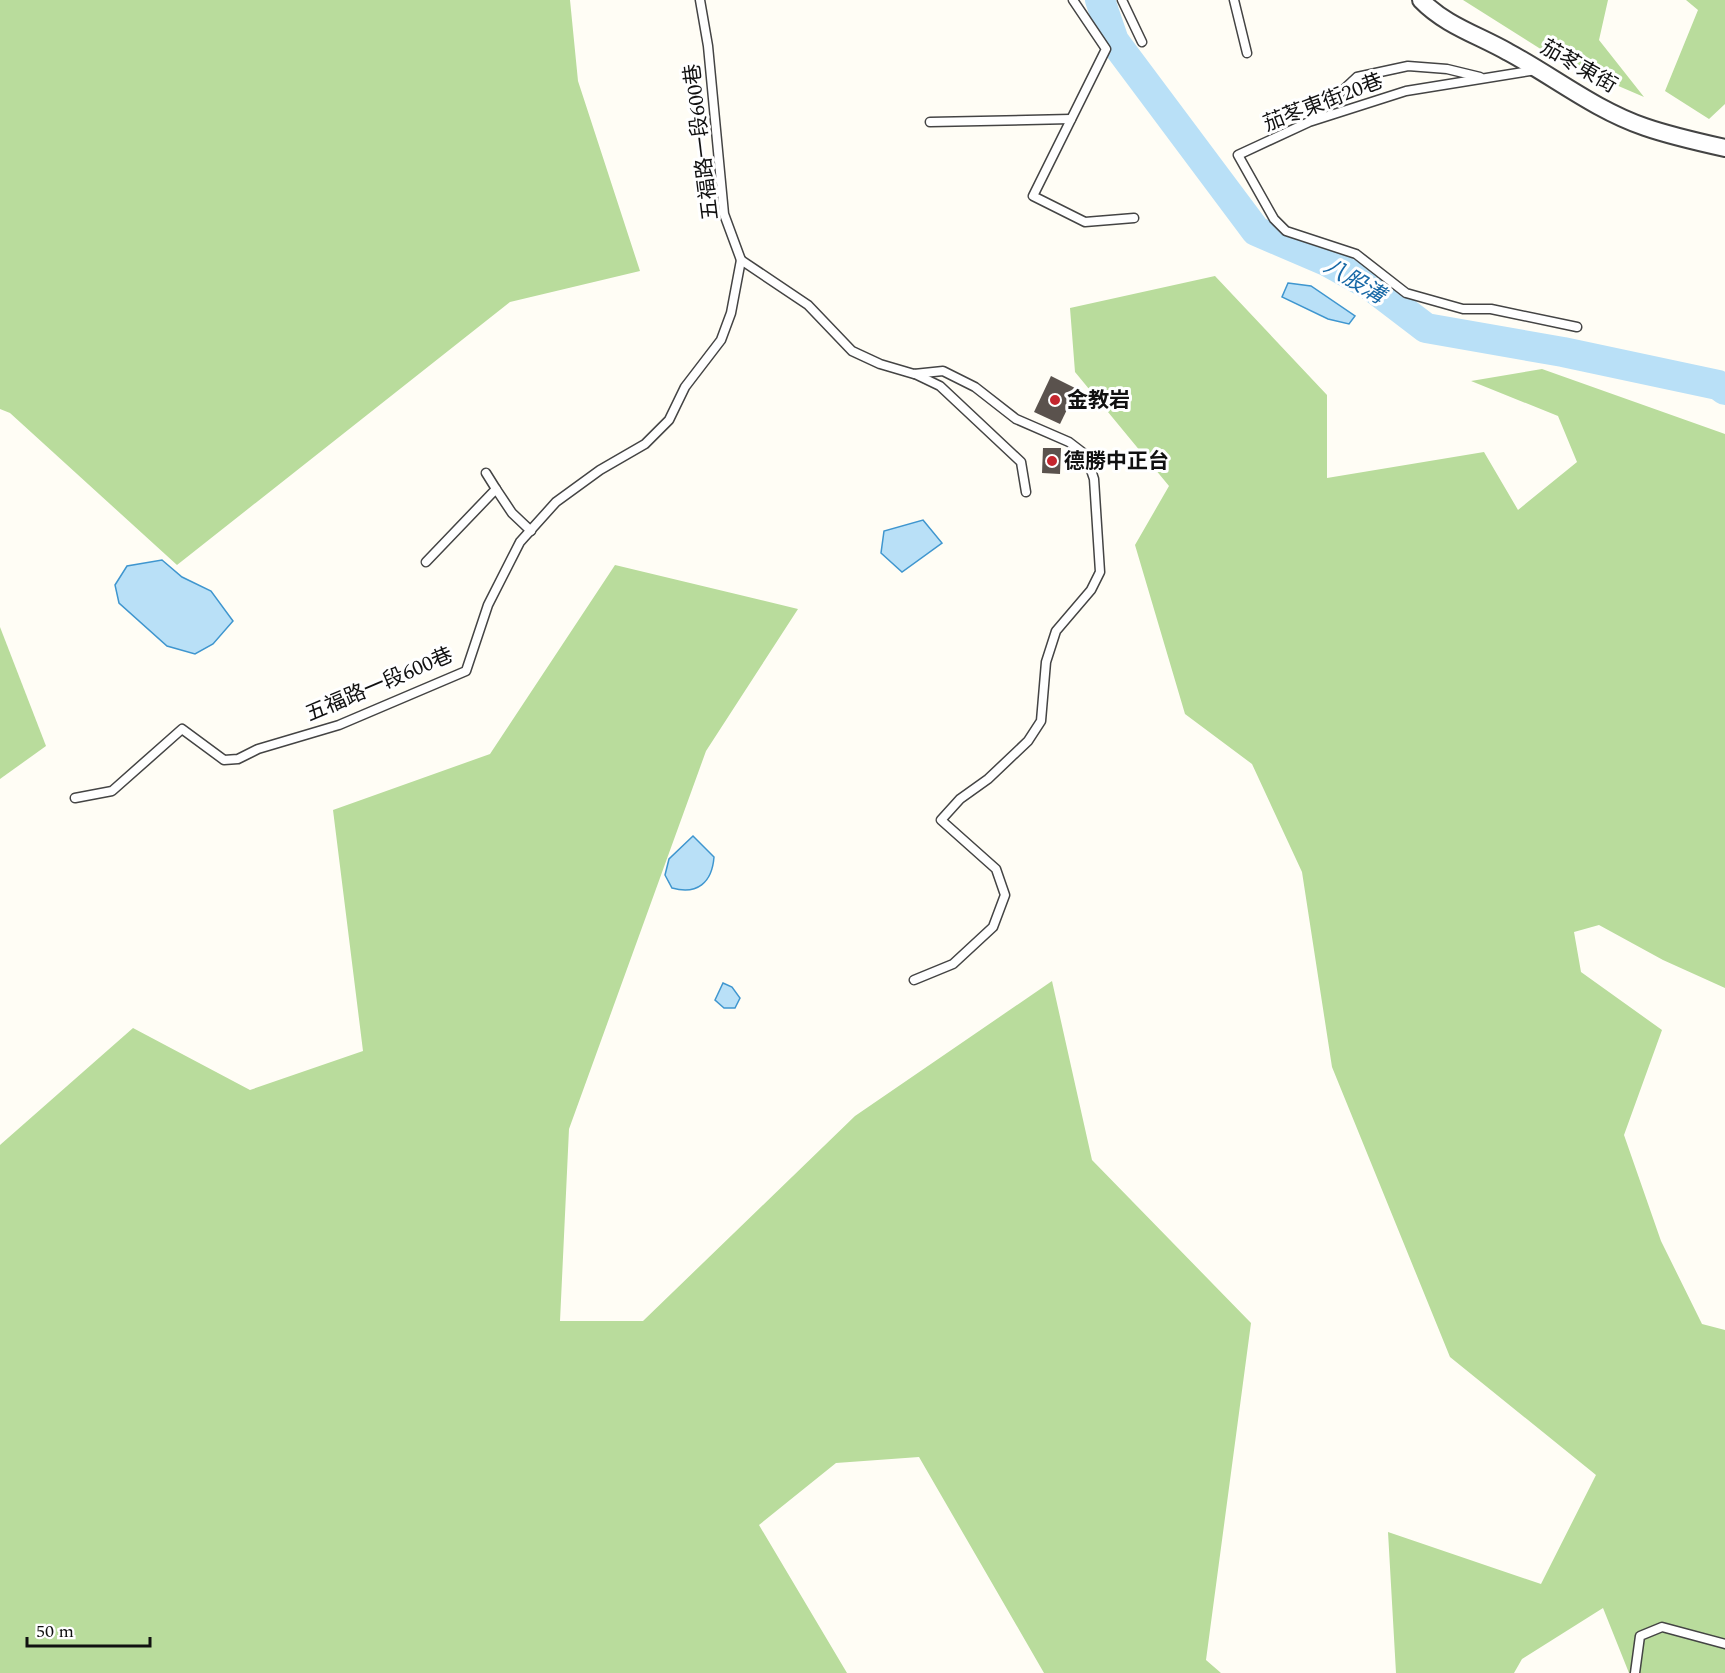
<svg xmlns="http://www.w3.org/2000/svg" width="1725" height="1673" font-family="Spectral,'Noto Sans TC',serif">
<style>
.forest{fill:#b9dc9c}
.water{fill:#b9e0f7;stroke:#3f96cf;stroke-width:1.5}
.lines{fill:none;stroke-linecap:round;stroke-linejoin:round}
.river{stroke:#b9e0f7;stroke-width:30}
.building{fill:#5a524d}
.service-casing{stroke:#444;stroke-width:11}
.minor-casing{stroke:#444;stroke-width:20}
.service{stroke:#fff;stroke-width:8}
.minor{stroke:#fff;stroke-width:16}
.poi-dot{fill:#c4262e;stroke:#fff;stroke-width:2}
.labels{text-anchor:middle;stroke-width:6;stroke-linejoin:round;paint-order:stroke}
.street-label{font-size:21px;fill:#111;stroke:#fff}
.poi-label{font-size:21px;font-weight:bold;fill:#111;stroke:#fff;text-anchor:start}
.water-label{font-size:22px;font-style:italic;fill:#1768a6;stroke:#fff}
</style>
<rect width="100%" height="100%" fill="#fffdf5"/>
<!-- forest -->
<g class="forest">
<path d="M0,0h570l8,81 62,190 -130,31 -333,263 -167,-152 -10,-4z"/>
<path d="M1463,0h145l-9,40 45,57 -86,-37z"/>
<path d="M1686,0h39v104l-16,15 -44,-28 33,-81z"/>
<path d="M1215,276l112,119v83l157,-26 34,58 59,-48 -19,-46 -87,-35 71,-12 183,65v554l-62,-28 -64,-35 -25,7 7,40 81,58 -38,105 37,106 41,83 23,6v343h-96l-26,-65 -81,51 -8,14h-118l-8,-141 153,52 55,-109 -146,-118 -118,-290 -30,-195 -50,-108 -67,-50 -50,-169 34,-59 -94,-114 -5,-64z"/>
<path d="M615,565l183,44 -92,142 -137,378 -9,192h83l212,-205 197,-135 40,179 159,163 -45,337 15,13h-177l-125,-216 -83,6 -77,62 88,148h-847v-528l133,-117 117,62 113,-39 -30,-241 157,-56z"/>
<path d="M0,627l46,119 -46,33z"/>
</g>
<!-- water -->
<g class="water">
<path d="M1288,283l23,3 44,30 -6,8 -21,-5 -46,-22z"/>
<path d="M923,520l19,23 -40,29 -21,-19 3,-22z"/>
<path d="M162,560l20,17 29,14 22,30 -20,23 -18,10 -28,-8 -48,-43 -4,-18 12,-19z"/>
<path d="M693,836l21,21c-2,26 -17,38 -42,31l-7,-13 4,-16z"/>
<path d="M723,983l9,4 8,11 -5,10h-11l-9,-8z"/>
</g>
<g class="lines">
<!-- river -->
<path class="river" d="M1100,0l14,41 142,190 70,30 45,25 55,42 137,24 155,33 7,5"/>
</g>
<!-- building -->
<g class="building">
<path d="M1051,376l26,13 -17,35 -26,-12z"/>
<path d="M1043,448h18l-1,26 -18,-1z"/>
</g>
<g class="lines">
<!-- service casing -->
<g class="service-casing">
<g id="service">
<path d="M1073,0l33,49 -73,147 52,26 49,-4"/>
<path d="M1122,0l20,42"/>
<path d="M1234,0l13,53"/>
<path d="M1536,70l-130,21 -97,31 -71,33 36,64 12,12 70,23 50,39 57,16h28l86,18"/>
<path d="M1311,120l46,-43 51,-11 39,3 33,8"/>
<path d="M930,122l141,-3"/>
<path d="M741,260l67,45 44,46 28,13 34,10 29,-3 32,16 41,32 53,23 17,13 8,24 6,93 -9,18 -35,41 -10,31 -5,59 -13,20 -40,38 -28,20 -19,21 55,49 9,26 -12,32 -40,37 -39,16"/>
<path d="M915,374l25,12 81,76 5,30"/>
<path d="M486,473l10,16"/>
<path d="M426,562l70,-73 16,24 19,18"/>
<path d="M75,798l37,-7 70,-62 42,31 14,-1 20,-10 81,-24 127,-54 22,-66 32,-63 36,-40 44,-32 45,-26 24,-24 16,-33 36,-47 10,-27 10,-53 -17,-46 -16,-168 -8,-46"/>
<path d="M1635,1673l5,-37 22,-9 63,17"/>
</g>
</g>
<!-- minor casing -->
<g class="minor-casing">
<path id="minor" d="M1421,0c24,25 57,35 87,52 45,24 87,58 137,75 26,9 53,15 80,21"/>
</g>
<!-- service -->
<use href="#service" class="service"/>
<!-- minor -->
<use href="#minor" class="minor"/>
</g>
<!-- markers -->
<g class="poi-dot">
<circle cx="1055" cy="400" r="6"/>
<circle cx="1052" cy="461" r="6"/>
</g>
<g class="labels">
<!-- street labels -->
<g class="street-label">
<text transform="translate(1579 66) rotate(30)" y="7">茄苳東街</text>
<text transform="translate(1323 102) rotate(-21)" y="7">茄苳東街20巷</text>
<text transform="translate(701 142) rotate(-97)" y="7">五福路一段600巷</text>
<text transform="translate(379 684) rotate(-23)" y="7">五福路一段600巷</text>
</g>
<!-- poi labels -->
<g class="poi-label">
<text x="1067" y="407">金教岩</text>
<text x="1064" y="468">德勝中正台</text>
</g>
<!-- water labels -->
<g class="water-label">
<text transform="translate(1355 280) rotate(31)" y="8">八股溝</text>
</g>
</g>
<!-- scale -->
<path d="M27 1637v9h123v-9" fill="none" stroke="#111111" stroke-width="3"/>
<text x="36" y="1637" font-size="18" fill="#111111" stroke="#ffffff" stroke-width="4.5" paint-order="stroke">50 m</text>
</svg>
